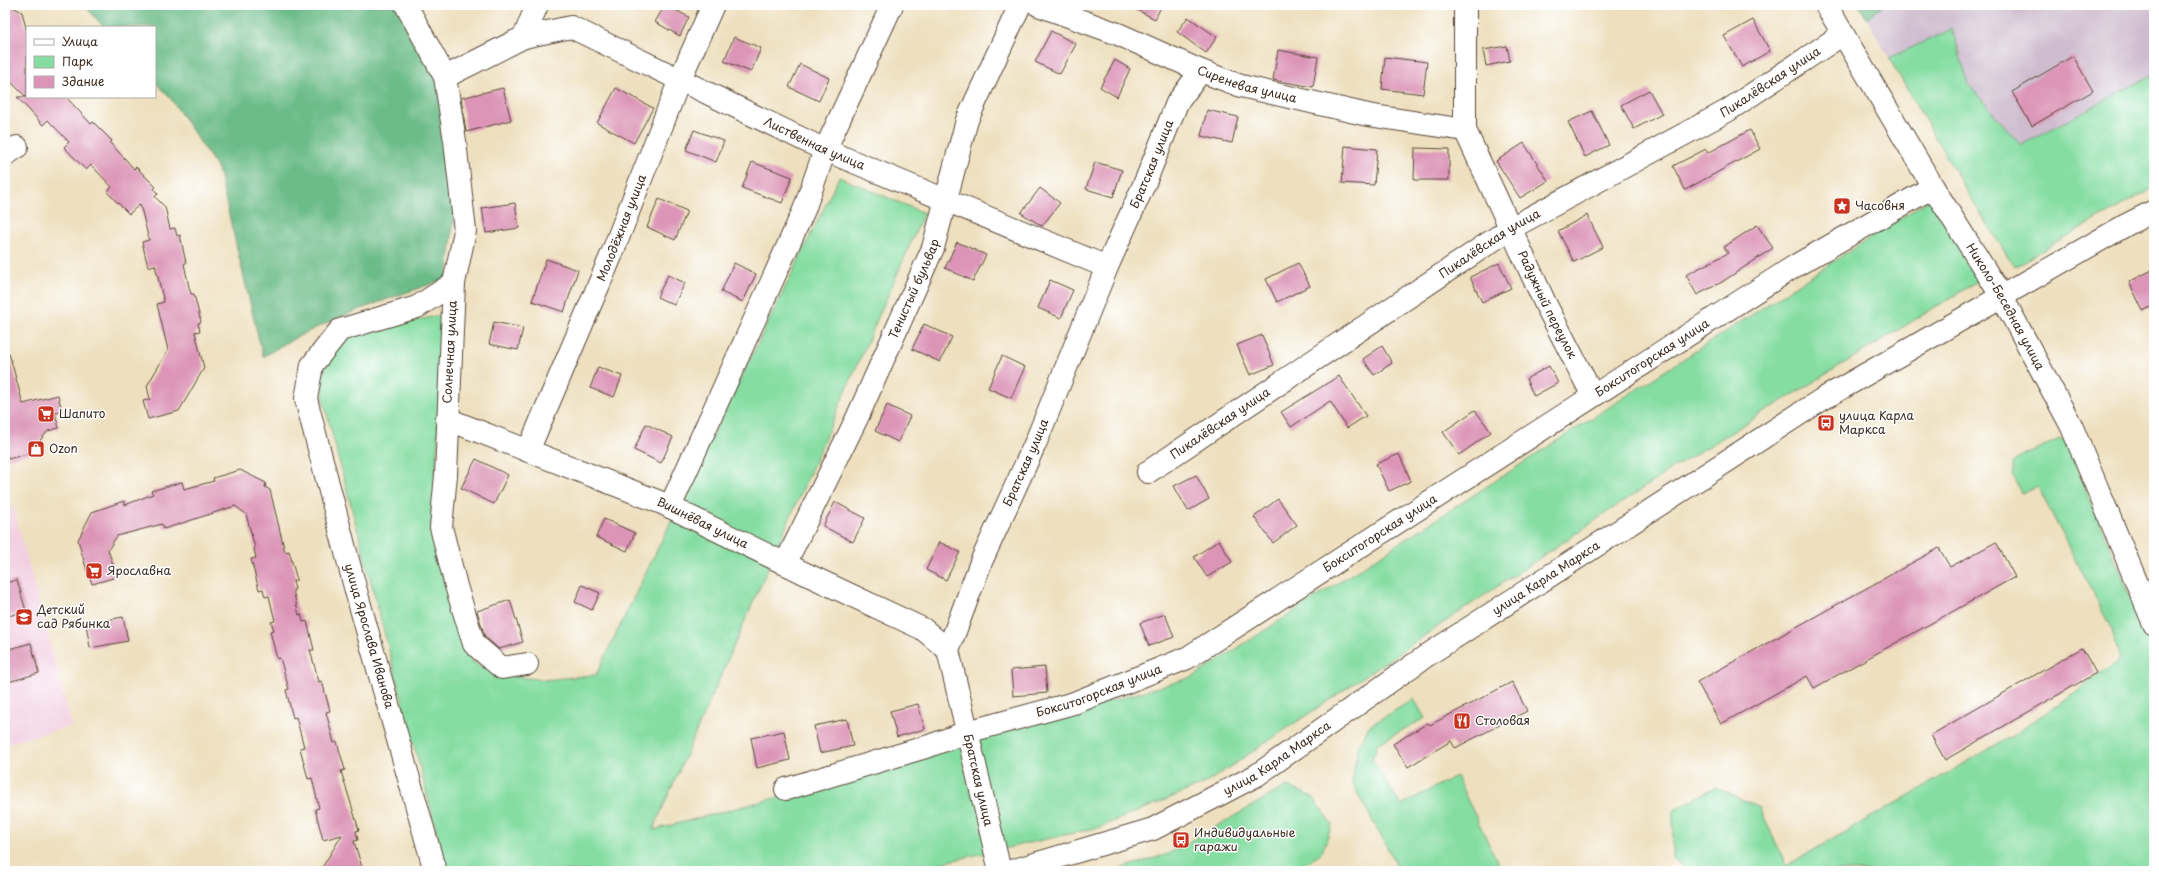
<svg xmlns="http://www.w3.org/2000/svg" width="2159" height="876" font-family="'Playpen Sans',sans-serif">
<style>
.built{fill:#f2cfe1}
.industrial{fill:#cfbdcf}
.green{fill:#85dda2;stroke:#608460}
.forest{fill:#6cbc88;stroke:#547353}
.building{fill:#dc95b7}
.lines{fill:none;stroke-linecap:round;stroke-linejoin:round}
.minor-casing{stroke:#564536;stroke-width:24}
.major-casing{stroke:#564536;stroke-width:24}
.minor{stroke:#fff;stroke-width:22}
.major{stroke:#fff;stroke-width:22}
.labels{text-anchor:middle;stroke-width:3;stroke-linejoin:round;paint-order:stroke}
.street-label{font-size:12px;fill:#3b2a1e;stroke:#fff}
.poi-label{font-size:12px;fill:#3b2a1e;stroke:#fff;text-anchor:start}
</style>
<rect width="100%" height="100%" fill="#fff"/>
<filter id="ink" filterUnits="userSpaceOnUse"><feTurbulence type="fractalNoise" baseFrequency=".025" numOctaves="2"/><feDisplacementMap in="SourceGraphic" scale="8" xChannelSelector="R" yChannelSelector="G"/><feConvolveMatrix kernelMatrix="1 2 1 2 8 2 1 2 1" color-interpolation-filters="sRGB"/></filter>
<filter id="wash" filterUnits="userSpaceOnUse"><feTurbulence type="fractalNoise" baseFrequency=".012" numOctaves="4" result="noise"/><feDisplacementMap in="SourceGraphic" scale="16" xChannelSelector="R" yChannelSelector="G"/><feGaussianBlur stdDeviation="0.9" result="paint"/><feColorMatrix in="noise" values="0 0 0 0 0 0 0 0 0 0 0 0 0 0 0 0 0 1.4 0 .05"/><feComposite in="paint" operator="in"/></filter>
<g filter="url(#wash)">
<rect width="100%" height="100%" fill="#eee0bf"/>
<!-- built -->
<path class="built" d="M13,506l59,220 -67,18v-236z"/>
<!-- industrial -->
<path class="industrial" d="M1884,5h270v69l-133,71 -52,-60 -17,-55 -63,28 -22,-39z"/>
<!-- green -->
<g class="green">
<path d="M1952,29l17,56 52,60 133,-71v113l-140,80 -54,-87 -71,-122z"/>
<path d="M839,177l85,36 -271,617 126,-33 414,-120 737,-478 23,35 25,47 -308,189 -464,313 -106,44 -195,44h-458l-124,-472v-24l8,-24 16,-15 98,-22 -9,153 38,177 -3,17 27,13 45,6 53,-5z"/>
<path d="M2060,439l7,4 87,211v217h-467l-14,-13v-47l42,-24 45,21 26,58 231,-133 103,-73 -8,-30 -74,-143 -17,6 -8,-19v-11l10,-8z"/>
<path d="M1414,699l11,19 -48,26 -5,16 29,45 55,-29 46,95h-102l-48,-88 6,-36 11,-21z"/>
<path d="M1287,786l26,11 19,28 -10,27 -28,19h-182l56,-17z"/>
</g>
<!-- forest -->
<g class="forest">
<path d="M84,5h315l37,65 20,133 -9,75c-62,23 -128,42 -184,79l-45,-188 -47,-70 -16,-17v-55h-51z"/>
<path d="M1859,5h25l-17,14z"/>
</g>
<g id="blocks">
<!-- building -->
<g class="building">
<path d="M5,5h4l13,7 5,20v65h39l25,27 2,-2 19,19 -2,2 17,18 7,8 2,-2 20,20 -2,2 4,5 -3,3 10,10 5,22 5,-1 2,8 3,-1 6,28 -2,1 5,23 2,7h3l7,28 -3,1 2,8 -5,1 9,36 -25,43 -31,8 -5,-18 7,-2 -3,-13 21,-36 -11,-46 7,-2 -9,-37 -7,2 -6,-25 7,-2 -9,-36 -11,10 -22,-22 5,-5 -21,-22 -5,5 -22,-23 5,-5 -21,-22 -5,5 -26,-28h9l-15,-15 -6,-27z"/>
<path d="M665,5l24,12 -9,19 -25,-14z"/>
<path d="M1127,5h35l-7,14z"/>
<path d="M1188,17l29,20 -11,16 -29,-21z"/>
<path d="M1753,20l17,31 -28,16 -18,-31z"/>
<path d="M1051,31l25,13 -16,30 -25,-12z"/>
<path d="M734,37l27,11 -10,24 -27,-11z"/>
<path d="M1507,46l3,15 -24,5 -3,-16z"/>
<path d="M1278,50l40,7 -5,30 -40,-7z"/>
<path d="M2073,56l20,35 -61,35 -20,-34z"/>
<path d="M1385,57l42,5 -4,32 -41,-5z"/>
<path d="M1115,60l15,9 -13,28 -17,-10z"/>
<path d="M800,64l29,14 -10,23 -30,-14z"/>
<path d="M503,88l8,32 -45,12 -5,-34z"/>
<path d="M616,88l37,20 -19,35 -37,-20z"/>
<path d="M1649,90l13,24 -28,15 -13,-24z"/>
<path d="M1207,110l31,7 -6,26 -31,-7z"/>
<path d="M1592,111l17,34 -24,12 -17,-35z"/>
<path d="M694,130l30,11 -8,21 -30,-12z"/>
<path d="M1750,130l10,19 -75,41 -12,-24 33,-17 2,4z"/>
<path d="M1524,143l24,38 -28,17 -24,-37z"/>
<path d="M1345,146l32,3 -3,36 -32,-2z"/>
<path d="M1415,148l34,1v31h-35z"/>
<path d="M752,162l40,15 -10,26 -40,-15z"/>
<path d="M1095,162l27,8 -9,27 -27,-8z"/>
<path d="M1040,188l20,15 -18,23 -21,-13z"/>
<path d="M659,199l28,12 -12,29 -28,-13z"/>
<path d="M515,203l4,25 -33,5 -4,-25z"/>
<path d="M1587,215l16,32 -29,15 -16,-31z"/>
<path d="M1757,225l16,23 -51,34 -25,13 -11,-20 42,-22 -4,-6z"/>
<path d="M957,242l29,13 -13,26 -28,-13z"/>
<path d="M546,259l32,11 -14,42 -32,-11z"/>
<path d="M734,263l22,11 -13,28 -22,-10z"/>
<path d="M1298,263l12,23 -33,16 -11,-23z"/>
<path d="M1499,263l12,25 -29,14 -12,-25z"/>
<path d="M2154,269v36l-11,6 -14,-29z"/>
<path d="M668,275l17,8 -11,22 -17,-8z"/>
<path d="M1050,280l23,10 -12,28 -23,-10z"/>
<path d="M494,322l29,6 -5,22 -29,-6z"/>
<path d="M924,324l28,13 -12,25 -28,-13z"/>
<path d="M1262,335l12,30 -24,10 -13,-30z"/>
<path d="M1382,346l10,17 -18,12 -11,-16z"/>
<path d="M5,353h4l14,51 35,-9 4,16 -7,2 4,15 -11,3 -7,8 -3,12 -30,8 -3,-13z"/>
<path d="M1002,356l23,11 -14,31 -23,-10z"/>
<path d="M1549,366l9,17 -24,13 -8,-17z"/>
<path d="M598,367l24,9 -8,21 -24,-9z"/>
<path d="M1339,376l27,40 -19,12 -17,-27 -39,26 -10,-15z"/>
<path d="M887,405l23,11 -12,26 -23,-11z"/>
<path d="M1475,410l16,22 -32,23 -16,-23z"/>
<path d="M646,424l27,13 -12,26 -27,-13z"/>
<path d="M1399,454l12,27 -22,10 -13,-27z"/>
<path d="M476,459l32,16 -14,29 -33,-16z"/>
<path d="M240,470l26,13 -1,4 5,3 15,62 4,-1 8,29 -4,1 2,8 -2,1 6,25 2,-1 2,8 4,-1 7,29h-4l9,32 3,-1 8,30 -4,1 8,31 3,-1 8,28 -4,1 18,59 -3,1 2,9 -4,1 9,30h-43l22,-36 -19,5 -8,-31 4,-1 -7,-30 -4,1 -8,-31 4,-1 -8,-30 -3,1 -7,-28 3,-1 -9,-31 -3,1 -7,-28 4,-1 -3,-8 4,-1 -6,-25 -4,1 -2,-8 -4,1 -8,-31 5,-1 -2,-9 1,-1 -9,-34 -11,-8 -71,23 -2,-5 -45,12 -9,14 7,20 -4,2 2,6 -21,6 -2,-6h-1l-11,-38 14,-28 32,-11 1,4 28,-11 -2,-3 31,-9 2,7 30,-8 -1,-3z"/>
<path d="M1196,475l13,24 -21,12 -14,-25z"/>
<path d="M1278,499l19,26 -24,18 -19,-26z"/>
<path d="M835,502l30,16 -12,24 -30,-16z"/>
<path d="M604,519l31,14 -8,18 -31,-14z"/>
<path d="M1219,540l13,22 -25,15 -13,-20z"/>
<path d="M939,542l21,10 -14,28 -20,-10z"/>
<path d="M1996,542l19,35 -201,111 -7,-12 -86,48 -24,-42 242,-134 11,19z"/>
<path d="M17,580l9,31 -21,6v-34z"/>
<path d="M582,585l18,8 -8,17 -17,-8z"/>
<path d="M510,600l13,42 -24,7 -14,-12 -8,-26z"/>
<path d="M1165,614l9,23 -25,9 -9,-23z"/>
<path d="M123,617l5,24 -38,7 -4,-24z"/>
<path d="M31,643l8,30 -34,10v-33z"/>
<path d="M2082,648l14,25 -151,87 -14,-25z"/>
<path d="M1045,667l2,26 -34,3 -2,-26z"/>
<path d="M1512,682l15,29 -72,37 -4,-7 -43,26 -15,-23 35,-21 2,2z"/>
<path d="M918,704l7,25 -28,8 -7,-26z"/>
<path d="M847,719l6,27 -33,7 -6,-27z"/>
<path d="M784,731l6,29 -33,8 -6,-30z"/>
</g>
</g>
</g>
<g filter="url(#ink)">
<use href="#blocks" fill-opacity="0" stroke="#564536" stroke-width="1"/>
<g class="lines">
<!-- minor casing -->
<g class="minor-casing">
<g id="minor">
<path d="M406,5l39,72 10,64 10,90 -11,52 -8,192 -5,52 15,59 18,58 28,24 25,-4"/>
<path id="s1" d="M1038,5l80,29 83,37 40,15 127,29 97,15"/>
<path id="s2" d="M1465,5v125l81,175 47,91"/>
<path id="s3" d="M1826,5l107,182 69,110 69,128 83,199"/>
<path id="s4" d="M524,37l47,-10 254,123 282,117"/>
<path d="M445,77l79,-40 13,-32"/>
<path d="M5,155l12,-8"/>
<path id="s5" d="M447,419l215,84 144,71 117,55 25,21"/>
<path id="s6" d="M528,451l83,-195 69,-177 33,-74"/>
<path id="s7" d="M1148,472l363,-244 216,-117 116,-77"/>
<path d="M670,507l134,-297 21,-60 67,-145"/>
<path id="s8" d="M785,564l72,-146 76,-170 34,-128 53,-115"/>
<path id="s9" d="M786,789l143,-43 38,-14 107,-29 113,-45 608,-392 138,-79"/>
<path d="M435,871l-79,-280 -50,-192 6,-34 28,-35 77,-23 37,-24"/>
<path id="s10" d="M1000,871l-52,-221 33,-88 54,-118 72,-177 39,-87 31,-77 24,-32"/>
</g>
</g>
<!-- major casing -->
<g class="major-casing">
<g id="major">
<path id="s11" d="M1011,871l142,-42 104,-54 169,-119 395,-256 305,-175 28,-14"/>
</g>
</g>
<!-- minor -->
<use href="#minor" class="minor"/>
<!-- major -->
<use href="#major" class="major"/>
</g>
</g>
<!-- icons -->
<defs>
<g id="sight-square" transform="scale(0.9)"><rect x="-9" y="-9" width="18" height="18" rx="4" fill="#c8321e" stroke="#fff"/><path d="M0-6L1.8-2.2L6-1.7L2.9 1.2L3.7 5.4L0 3.3L-3.7 5.4L-2.9 1.2L-6-1.7L-1.8-2.2Z" fill="#fff"/></g>
<g id="supermarket-square" transform="scale(0.9)"><rect x="-9" y="-9" width="18" height="18" rx="4" fill="#c8321e" stroke="#fff"/><path d="M-6-5.5h2.5l.6 2H6L4.5 2H-2.5L-4.4-4H-6ZM-1.5 3.2a1.3 1.3 0 1 0 .1 0ZM3 3.2a1.3 1.3 0 1 0 .1 0Z" fill="#fff"/></g>
<g id="bus-square" transform="scale(0.9)"><rect x="-9" y="-9" width="18" height="18" rx="4" fill="#c8321e" stroke="#fff"/><path d="M-5-6H5V4H4V6H2V4H-2V6H-4V4H-5ZM-3.5-4V0h7V-4ZM-3.5 1.2v1.5H-2V1.2ZM2 1.2v1.5H3.5V1.2Z" fill="#fff"/></g>
<g id="shop-square" transform="scale(0.9)"><rect x="-9" y="-9" width="18" height="18" rx="4" fill="#c8321e" stroke="#fff"/><path d="M-5-2.5h2.3a2.7 3.5 0 0 1 5.4 0H5L5.5 6h-11ZM-1.5-2.5h3a1.5 2.3 0 0 0-3 0Z" fill="#fff"/></g>
<g id="school-square" transform="scale(0.9)"><rect x="-9" y="-9" width="18" height="18" rx="4" fill="#c8321e" stroke="#fff"/><path d="M0-5L7-2L0 1L-7-2ZM-4 1L0 2.5L4 1V4Q0 6-4 4Z" fill="#fff"/></g>
<g id="restaurant-square" transform="scale(0.9)"><rect x="-9" y="-9" width="18" height="18" rx="4" fill="#c8321e" stroke="#fff"/><path d="M-5-6h1v4h1v-4h1v4h1v-4h1v5L-1.5 .5V6h-2V.5L-5-1ZM5-6V6H3V1.5H1.5Q1.5-4 5-6Z" fill="#fff"/></g>
</defs>
<g fill-rule="evenodd">
<use href="#sight-square" x="1842" y="206"/>
<use href="#supermarket-square" x="46" y="414"/>
<use href="#bus-square" x="1826" y="423"/>
<use href="#shop-square" x="36" y="449"/>
<use href="#supermarket-square" x="94" y="571"/>
<use href="#school-square" x="24" y="617"/>
<use href="#restaurant-square" x="1462" y="721"/>
<use href="#bus-square" x="1181" y="840"/>
</g>
<g class="labels">
<!-- street labels -->
<g class="street-label">
<text dy="4" stroke="none"><textPath href="#s7" startOffset="735">Пикалёвская улица</textPath></text>
<text dy="4" stroke="none"><textPath href="#s1" startOffset="224">Сиреневая улица</textPath></text>
<text dy="4" stroke="none"><textPath href="#s4" startOffset="318">Лиственная улица</textPath></text>
<text dy="4" stroke="none"><textPath href="#s10" startOffset="754">Братская улица</textPath></text>
<text dy="4" stroke="none"><textPath href="#s6" startOffset="242">Молодёжная улица</textPath></text>
<text dy="4" stroke="none"><textPath href="#s7" startOffset="411">Пикалёвская улица</textPath></text>
<text dy="4" stroke="none"><textPath href="#s8" startOffset="304">Тенистый бульвар</textPath></text>
<text dy="4" stroke="none"><textPath href="#s2" startOffset="318">Радужный переулок</textPath></text>
<text dy="4" stroke="none"><textPath href="#s3" startOffset="351">Николо-Беседная улица</textPath></text>
<text transform="translate(450 352) rotate(-87)" y="4">Солнечная улица</text>
<text dy="4" stroke="none"><textPath href="#s9" startOffset="976">Бокситогорская улица</textPath></text>
<text dy="4" stroke="none"><textPath href="#s7" startOffset="87">Пикалёвская улица</textPath></text>
<text dy="4" stroke="none"><textPath href="#s10" startOffset="430">Братская улица</textPath></text>
<text dy="4" stroke="none"><textPath href="#s5" startOffset="276">Вишнёвая улица</textPath></text>
<text dy="4" stroke="none"><textPath href="#s9" startOffset="652">Бокситогорская улица</textPath></text>
<text dy="4" stroke="none"><textPath href="#s11" startOffset="615">улица Карла Маркса</textPath></text>
<text transform="translate(369 636) rotate(74)" y="4">улица Ярослава Иванова</text>
<text dy="4" stroke="none"><textPath href="#s9" startOffset="328">Бокситогорская улица</textPath></text>
<text dy="4" stroke="none"><textPath href="#s11" startOffset="291">улица Карла Маркса</textPath></text>
<text transform="translate(978 780) rotate(77)" y="4">Братская улица</text>
</g>
<!-- poi labels -->
<g class="poi-label">
<text x="1855" y="210">Часовня</text>
<text x="59" y="418">Шапито</text>
<text x="1839" y="420">улица Карла<tspan x="1839" dy="14">Маркса</tspan></text>
<text x="49" y="453">Ozon</text>
<text x="107" y="575">Ярославна</text>
<text x="37" y="614">Детский<tspan x="37" dy="14">сад Рябинка</tspan></text>
<text x="1475" y="725">Столовая</text>
<text x="1194" y="837">Индивидуальные<tspan x="1194" dy="14">гаражи</tspan></text>
</g>
</g>
<!-- margin -->
<rect width="2159" height="876" fill="none" stroke="#fff" stroke-width="20"/>
<!-- legend -->
<rect x="26" y="26" width="130" height="72" fill="#ffffff" stroke="#b1aaa5"/>
<rect x="34" y="39" width="20" height="6" fill="#ffffff" stroke="#b1aaa5"/>
<text x="62" y="46" font-size="12" fill="#3b2a1e">Улица</text>
<rect x="34" y="56" width="20" height="12" fill="#85dda2" stroke="#b1aaa5"/>
<text x="62" y="66" font-size="12" fill="#3b2a1e">Парк</text>
<rect x="34" y="76" width="20" height="12" fill="#dc95b7" stroke="#b1aaa5"/>
<text x="62" y="86" font-size="12" fill="#3b2a1e">Здание</text>
</svg>
